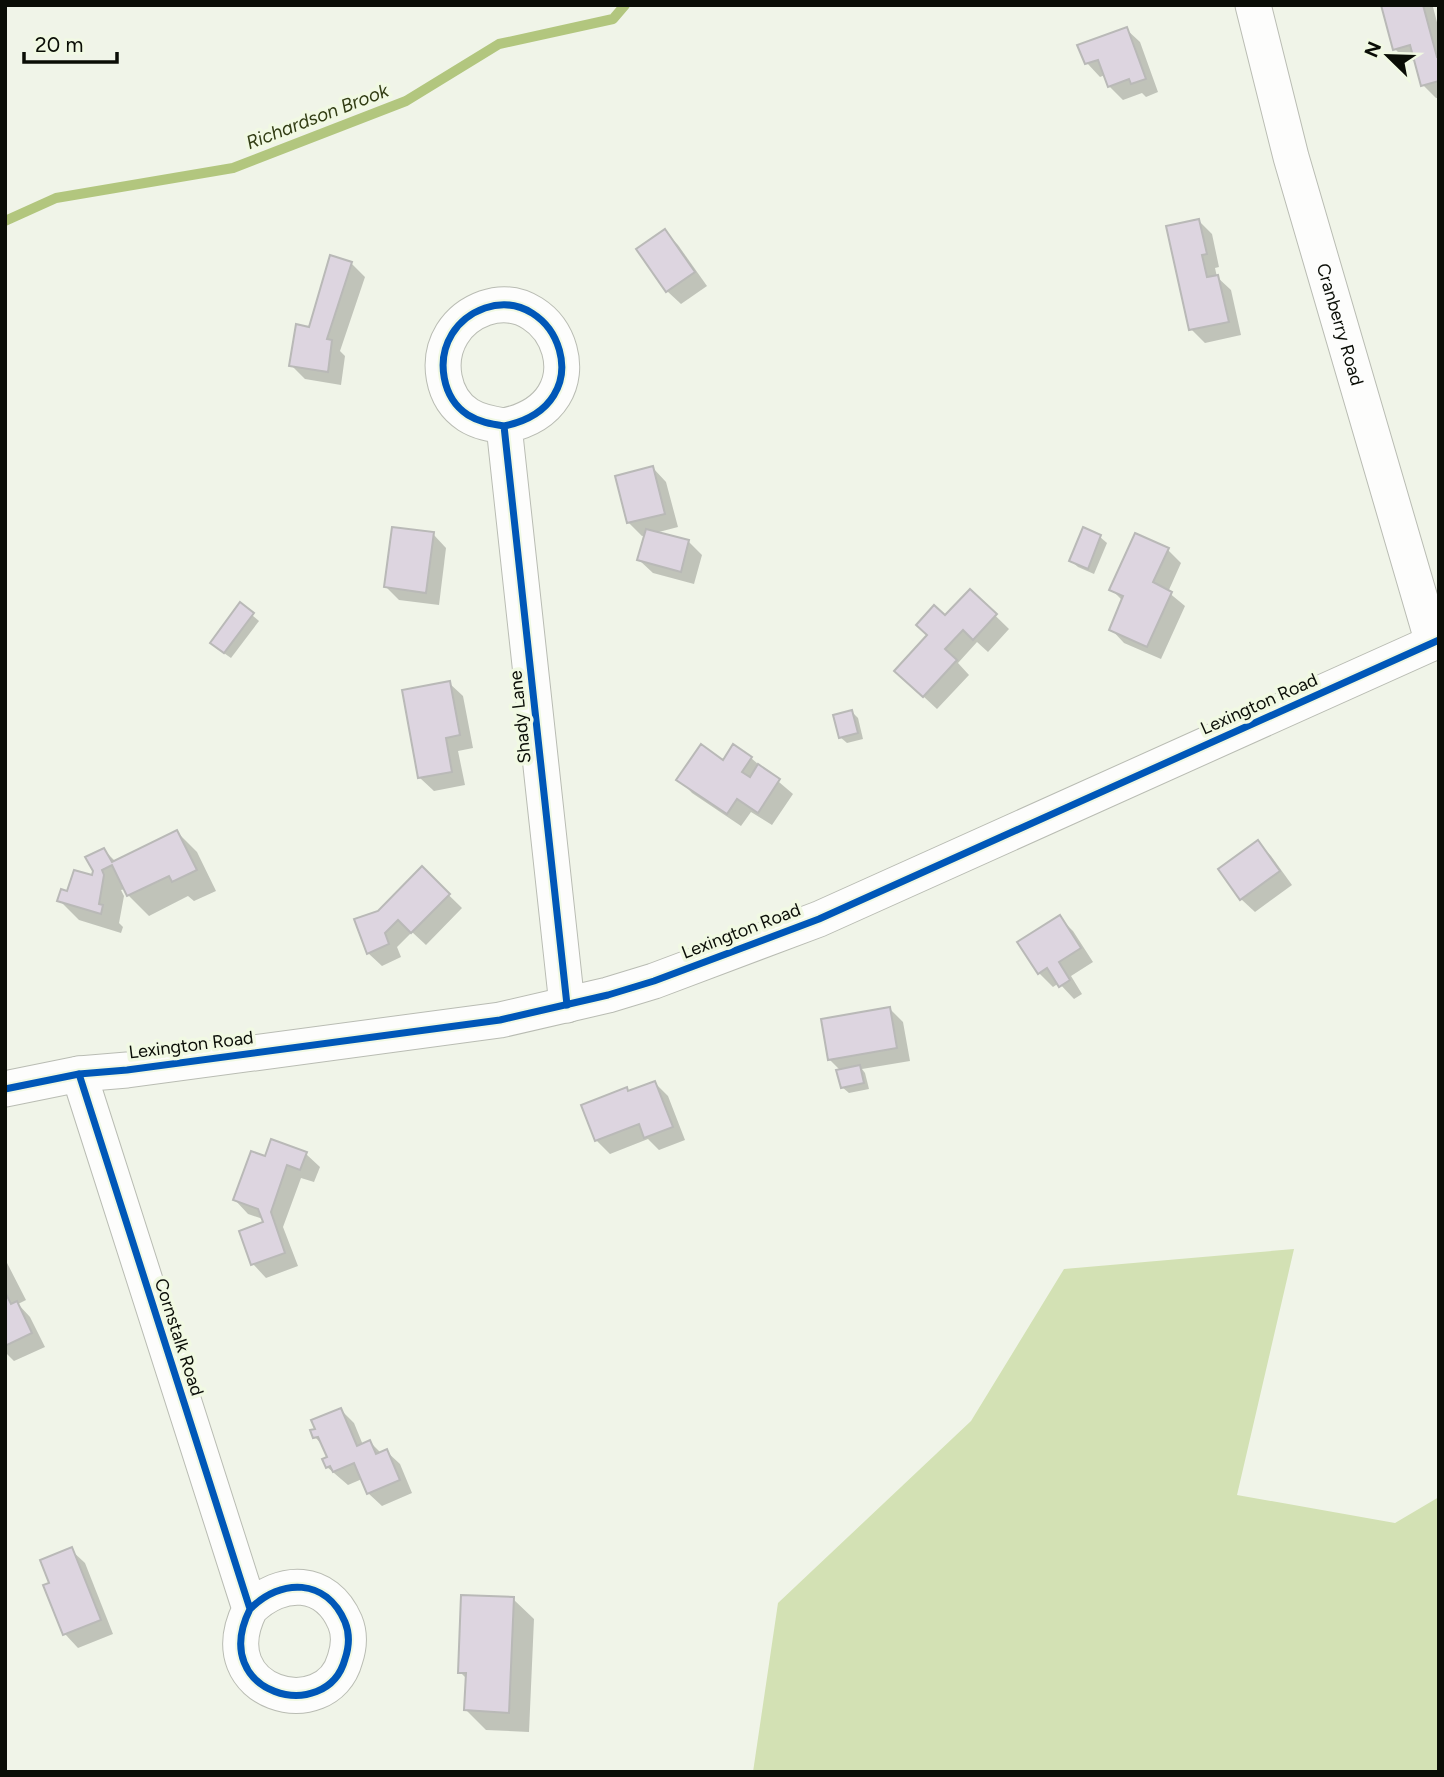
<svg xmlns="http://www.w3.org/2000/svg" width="1444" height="1777" font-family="Figtree,sans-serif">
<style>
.green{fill:#d3e1b4}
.shadow{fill:#0003}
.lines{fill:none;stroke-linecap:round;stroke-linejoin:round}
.stream{stroke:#b2c67e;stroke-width:10}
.building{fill:#ddd5e0;stroke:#b9b9b7;stroke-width:2}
.minor-casing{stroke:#b9bcb3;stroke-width:37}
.minor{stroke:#fdfdfc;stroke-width:35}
.cycleway-casing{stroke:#f1f9e3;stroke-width:11}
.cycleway{stroke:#0057b8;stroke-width:7}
.labels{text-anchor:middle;stroke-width:7;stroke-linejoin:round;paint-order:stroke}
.street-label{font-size:18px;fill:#0a0d06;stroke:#f1f9e3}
.water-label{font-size:19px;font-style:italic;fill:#323d14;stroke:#f1f9e3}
</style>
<rect width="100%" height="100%" fill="#f0f4e8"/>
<!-- green -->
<path class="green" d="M1294,1249l-57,246 158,28 44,-26v275h-686l25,-169 193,-182 93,-152z"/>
<!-- shadow -->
<g class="shadow">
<path d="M1383,5l50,2 6,23v68h-3l-13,-13 -7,-25 -8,2 -13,-13z"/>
<path d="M1126,29l14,13 18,50 -12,5 -4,-4 -19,7 -14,-14 -4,-11 -5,2 -13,-14z"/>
<path d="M1199,221l13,13 7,33 -4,1 2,9 14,13 10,45 -36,8 -14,-14z"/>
<path d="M665,232l13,13 29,41 -26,18 -14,-13z"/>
<path d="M351,263l14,14 -25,74 5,5 -4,29 -36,-6 -14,-14z"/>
<path d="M653,468l13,14 12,45 -23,6 34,9 13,13 -8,29 -41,-11 -14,-13 8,-25 -5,1 -14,-14z"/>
<path d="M433,534l13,14 -7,57 -40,-5 -13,-13z"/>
<path d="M1100,537l7,6 -13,31 -16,-7 -7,-6z"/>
<path d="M1168,550l13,13 -13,29 17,14 -24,53 -37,-16 -13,-14 12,-28 -12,-12z"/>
<path d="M970,591l39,38 -21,23 -11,-10 -19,21 11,12 -32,34 -27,-25 36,-66z"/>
<path d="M240,605l19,16 -28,37 -13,-9z"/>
<path d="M449,683l14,13 10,52 -15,3 7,34 -31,6 -14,-13z"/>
<path d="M852,712l6,6 5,21 -16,4 -7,-6z"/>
<path d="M751,758l42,36 -21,31 -21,-13 -10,14 -49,-33 -13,-14 45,-17z"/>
<path d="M177,832l20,20 19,39 -22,10 -6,-5 -39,20 -21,-21 -3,-6 -4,1 3,6 -5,27 4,4 -2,6 -42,-13 -20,-20 34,-23 11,-27 12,12z"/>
<path d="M1258,843l13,13 21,29 -37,27 -14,-13z"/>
<path d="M422,869l40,39 -36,37 -14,-13 -15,15 4,10 -19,9 -14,-13 11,-41z"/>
<path d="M1059,917l14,14 20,31 -22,14 11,18 -8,5 -15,-16 -6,4 -14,-14 -19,-31z"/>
<path d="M890,1009l13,13 7,39 -48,8 3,4 4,16 -20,4 -7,-6 -1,-16 -12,-12z"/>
<path d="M655,1083l13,13 17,44 -26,10 -11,-11 -38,15 -14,-14 31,-51 3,3z"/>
<path d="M306,1154l14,13 -6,15 -13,-4 -18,49 15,39 -32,12 -13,-14 12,-41 -2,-4 -15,-5 -13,-14 31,-41z"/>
<path d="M5,1259l21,41 -8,4 12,13 15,30 -31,14 -9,-9z"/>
<path d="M341,1410l13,13 9,22 7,-3 11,11 5,-2 14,13 12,29 -30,13 -14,-13 -6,-14 -14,6 -21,-18 2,-9 -5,-11 -9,-10z"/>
<path d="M71,1550l14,13 28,71 -35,14 -13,-14 -14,-50z"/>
<path d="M513,1599l21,20 -5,113 -43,-2 -20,-20 1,-31 -7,-7z"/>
</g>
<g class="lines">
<!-- stream -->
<path class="stream" d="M5,221l51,-23 177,-30 173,-67 93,-57 114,-25 12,-14"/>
</g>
<!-- building -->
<g class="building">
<path d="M1381,5h42l14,52h2v24l-18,5 -11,-41 -17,5z"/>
<path d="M1127,27l19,52 -15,5 -2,-5 -21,8 -10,-27 -13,4 -8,-19z"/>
<path d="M1199,219l8,35 -5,1 5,22 11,-2 11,47 -40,8 -23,-104z"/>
<path d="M665,229l30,43 -29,20 -30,-43z"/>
<path d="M330,255l22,7 -25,77 5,1 -4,32 -39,-6 7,-42 13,3z"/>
<path d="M653,466l12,48 -38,9 -12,-47z"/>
<path d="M392,527l42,5 -8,61 -42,-6z"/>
<path d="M1083,527l18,8 -13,34 -19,-8z"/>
<path d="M646,529l43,11 -8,32 -44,-12z"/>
<path d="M1135,533l34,15 -16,34 19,10 -25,55 -38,-17 14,-34 -14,-6z"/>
<path d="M970,589l27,25 -24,26 -10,-10 -18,19 12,11 -34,37 -29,-26 33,-36 -11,-10 18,-20 11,10z"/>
<path d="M240,602l14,11 -30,40 -14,-10z"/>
<path d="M450,681l10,54 -14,3 6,34 -34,6 -16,-88z"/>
<path d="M852,710l6,23 -19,5 -6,-23z"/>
<path d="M701,744l22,16 10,-16 19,13 -10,15 8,5 8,-13 22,15 -22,34 -21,-14 -10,15 -51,-34z"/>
<path d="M177,830l20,40 -25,12 -3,-6 -42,20 -15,-31 -10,5 2,5 -5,29 4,1 -2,9 -44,-13 4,-12 6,2 7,-21 18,5 1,-4 -8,-14 19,-9 8,14z"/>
<path d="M1258,840l22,31 -40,29 -22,-31z"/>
<path d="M422,866l28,28 -39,39 -13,-13 -13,13 4,11 -22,10 -13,-35 24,-8z"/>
<path d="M1060,915l21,33 -22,14 11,18 -11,7 -12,-19 -9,6 -21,-32z"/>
<path d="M890,1007l7,41 -69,12 -7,-41z"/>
<path d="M860,1065l4,18 -23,5 -5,-18z"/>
<path d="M655,1081l18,46 -29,11 -5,-14 -44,17 -14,-36 46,-18 1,4z"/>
<path d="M271,1139l36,13 -7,18 -13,-5 -16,47 14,41 -34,12 -12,-34 24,-9 -5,-13 -25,-9 18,-49 14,5z"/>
<path d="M5,1292l6,12 6,-3 15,32 -27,13z"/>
<path d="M341,1408l16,38 13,-6 6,14 11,-5 13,31 -33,14 -13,-31 -21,9 -3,-6 -4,2 -4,-9 5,-2 -9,-20 -5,1 -3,-8 5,-1 -4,-9z"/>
<path d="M72,1547l29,73 -38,15 -20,-50 6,-2 -9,-23z"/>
<path d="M461,1595l53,2 -5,116 -45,-3 2,-37h-8z"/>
</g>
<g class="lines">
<!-- minor casing -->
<g class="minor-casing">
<g id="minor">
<path id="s1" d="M1253,5l38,152 142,486"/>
<path d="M504,426c101,-21 53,-142 -19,-118 -14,5 -25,13 -33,26 -16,26 -10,64 16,81 11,7 23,9 36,11l63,579"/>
<path d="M79,1074l171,535c-43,86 77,117 95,50 4,-12 5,-25 0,-37 -19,-44 -64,-44 -95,-13"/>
<path d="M5,1089l74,-15 48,-4 373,-50 108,-25 46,-14 165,-62 620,-279"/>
</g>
</g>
<!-- minor -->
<use href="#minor" class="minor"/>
<!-- cycleway casing -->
<g class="cycleway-casing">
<g id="cycleway">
<path d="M504,426c101,-21 53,-142 -19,-118 -14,5 -25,13 -33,26 -16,26 -10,64 16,81 11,7 23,9 36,11l63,579"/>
<path d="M79,1074l171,535c-43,86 77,117 95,50 4,-12 5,-25 0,-37 -19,-44 -64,-44 -95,-13"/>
<path d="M5,1089l74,-15 48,-4 373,-50 108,-25 46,-14 165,-62 620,-279"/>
</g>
</g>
<!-- cycleway -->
<use href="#cycleway" class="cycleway"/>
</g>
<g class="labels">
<!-- street labels -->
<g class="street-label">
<text dy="6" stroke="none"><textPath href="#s1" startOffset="331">Cranberry Road</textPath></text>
<text transform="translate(1259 704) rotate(-24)" y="6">Lexington Road</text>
<text transform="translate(520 717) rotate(-96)" y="6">Shady Lane</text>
<text transform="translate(741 931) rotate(-21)" y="6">Lexington Road</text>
<text transform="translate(191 1045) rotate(-7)" y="6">Lexington Road</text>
<text transform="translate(179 1337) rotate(72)" y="6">Cornstalk Road</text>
</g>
<!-- water labels -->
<g class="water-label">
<text transform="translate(317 116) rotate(-21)" y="7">Richardson Brook</text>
</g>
</g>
<!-- border -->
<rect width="1444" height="1777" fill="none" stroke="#0a0d06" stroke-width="14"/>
<!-- north arrow -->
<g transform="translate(1388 56) rotate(293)" stroke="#f1f9e3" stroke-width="5" paint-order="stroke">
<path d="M0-5L12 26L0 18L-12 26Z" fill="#0a0d06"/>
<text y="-10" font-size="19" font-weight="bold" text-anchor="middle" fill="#0a0d06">N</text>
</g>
<!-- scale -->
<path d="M24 52v10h93v-10" fill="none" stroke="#0a0d06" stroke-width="3.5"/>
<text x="35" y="52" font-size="21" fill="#0a0d06" stroke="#f1f9e3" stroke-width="5" paint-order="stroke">20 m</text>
</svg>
